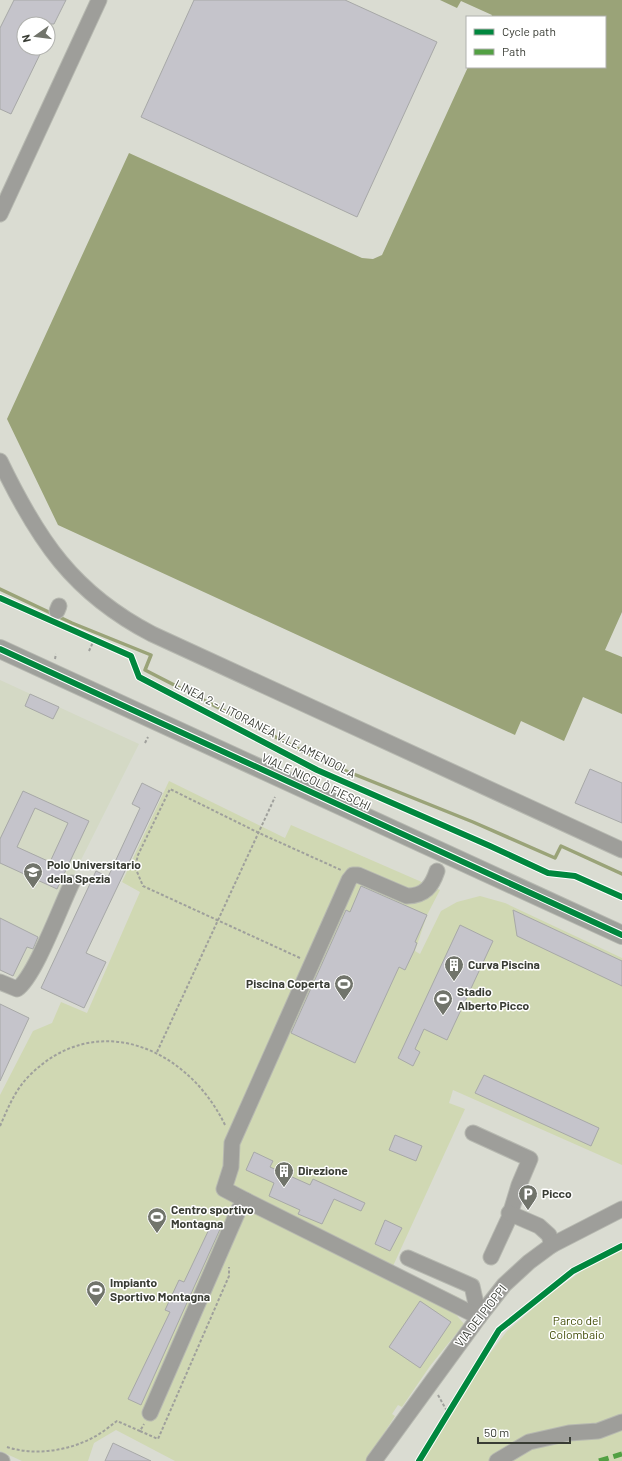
<svg xmlns="http://www.w3.org/2000/svg" width="622" height="1461" font-family="Barlow,sans-serif">
<style>
.built{fill:#d4d9c5}
.green{fill:#d0d8b3}
.water{fill:#9aa378}
.lines{fill:none;stroke-linecap:round;stroke-linejoin:round}
.stream{stroke:#9aa378;stroke-width:3.5}
.building{fill:#c5c4cb;stroke:#a7a8a7;fill-rule:evenodd}
.minor-casing{stroke:#b6b8b0;stroke-width:17}
.major-casing{stroke:#b6b8b0;stroke-width:20}
.path{stroke:#9fa09c;stroke-width:2;stroke-dasharray:3 2;stroke-linecap:butt}
.minor{stroke:#9e9e9a;stroke-width:15}
.major{stroke:#9ea09b;stroke-width:18}
.quiet{stroke:#52a043;stroke-width:5;stroke-dasharray:10 5;stroke-linecap:butt}
.cycleway-casing{stroke:#fff;stroke-width:8}
.cycleway{stroke:#00873e;stroke-width:6}
.labels{text-anchor:middle;stroke-width:3;stroke-linejoin:round;paint-order:stroke}
.street-label{font-size:12px;fill:#393c34;stroke:#fff}
.poi-label{font-size:12px;font-weight:bold;fill:#393c34;stroke:#fff;text-anchor:start}
.park-label{font-size:12px;fill:#424d07;stroke:#fff}
</style>
<rect width="100%" height="100%" fill="#dadcd2"/>
<!-- built -->
<path class="built" d="M0,680l139,64 -118,236 -21,-10z"/>
<!-- green -->
<g class="green">
<path d="M169,781l116,57 6,-13 149,65 -13,25 -12,36 5,3 21,-43 16,-9 23,-6 25,7 117,55v207l-169,-75 -4,13 16,6 -72,157 67,32 -7,13 11,13 -34,42 -28,41 -4,-2 -6,9 3,2 -29,45h-191l-59,-31 -22,13 -6,18h-66l-22,-10v-356l33,-64 19,-8 9,-21 26,11 53,-121 -18,-10z"/>
<path d="M622,1249v212h-201l54,-88 32,-42 44,-38 38,-27z"/>
</g>
<!-- water -->
<path class="water" d="M440,0h182v612l-17,38 17,7v57l-39,-17 -19,44 -43,-20 -6,14 -457,-210 -51,-106 122,-266 233,105 11,1 9,-4 86,-188h137v-50h-114l1,-2 -31,-14 -4,7z"/>
<g class="lines">
<!-- stream -->
<path class="stream" d="M0,589l72,34 79,32 -6,15 181,93 147,59 82,36 6,-12 61,28"/>
</g>
<!-- building -->
<g class="building">
<path d="M14,0h52l-12,24h-30v24h19l-32,66 -11,-5v-81z"/>
<path d="M194,0h151l92,42 -80,175 -216,-100z"/>
<path d="M30,694l29,13 -6,12 -28,-13z"/>
<path d="M590,769l32,14v40l-47,-20z"/>
<path d="M142,783l20,10 -76,160 20,9 -22,46 -43,-20 55,-117 12,6 32,-69 -8,-4z"/>
<path d="M23,791l66,30 -32,68 -57,-26v-24zM35,808l33,15 -18,39 -33,-15z"/>
<path d="M361,886l66,29 -12,27 2,1 -3,8 -9,19 -6,-3 -44,96 -64,-30 55,-123 4,2z"/>
<path d="M513,910l109,51v25l-105,-50z"/>
<path d="M0,918l38,19 -5,12 -6,-2 -14,29 -13,-6z"/>
<path d="M460,925l33,16 -46,99 -23,-11 -9,20 5,3 -7,14 -15,-8z"/>
<path d="M0,1004l29,14 -29,63z"/>
<path d="M484,1075l115,53 -8,18 -116,-53z"/>
<path d="M395,1135l27,11 -6,15 -27,-11z"/>
<path d="M254,1152l19,9 -3,6 40,18 3,-6 52,24 -4,8 -27,-12 -12,25 -24,-10 2,-4 -31,-14 5,-13 -28,-13z"/>
<path d="M385,1220l17,8 -12,23 -15,-7z"/>
<path d="M212,1223l9,4 -80,178 -13,-6 42,-87 -5,-2 14,-30 5,2z"/>
<path d="M420,1301l31,21 -31,46 -31,-21z"/>
<path d="M113,1443l38,18h-46z"/>
</g>
<g class="lines">
<!-- minor casing -->
<g class="minor-casing">
<g id="minor">
<path d="M0,214l99,-214"/>
<path d="M0,461c38,79 73,132 152,173l470,216"/>
<path d="M57,611l2,-5"/>
<path d="M0,982l17,7c18,-12 44,-84 55,-106"/>
<path d="M473,1133l57,26 -11,26 -10,33 -18,39"/>
<path d="M247,1201l-23,-12 7,-22 1,-24 117,-263 4,-5h5l49,21c18,0 25,-10 30,-25"/>
<path d="M509,1213l30,13 10,9 3,10"/>
<path d="M408,1258l64,28 7,31"/>
<path d="M150,1413l89,-204 8,-8 232,116"/>
<path d="M0,1460l2,1"/>
<path d="M374,1461l105,-144 25,-32 25,-23 23,-17 70,-36"/>
<path d="M497,1461l32,-19 40,-9 29,-2 24,-9"/>
</g>
</g>
<!-- major casing -->
<g class="major-casing">
<path id="major" d="M0,649l622,286"/>
</g>
<!-- path -->
<g class="path">
<path d="M89,651l5,-11"/>
<path d="M55,659l1,-5"/>
<path d="M145,743l3,-6"/>
<path d="M300,958l-157,-72 -8,-19 3,-12 32,-66 89,44 82,37"/>
<path d="M157,1052l118,-255"/>
<path d="M0,1126c8,-18 15,-36 29,-50 67,-68 159,-28 196,49"/>
<path d="M438,1395l10,18"/>
<path d="M140,1431l18,8 71,-163v-9"/>
<path d="M7,1447c27,9 62,4 87,-10 8,-4 16,-11 23,-16l23,10 4,-7"/>
</g>
<!-- minor -->
<use href="#minor" class="minor"/>
<!-- major -->
<use href="#major" class="major"/>
<!-- quiet -->
<path class="quiet" d="M599,1461l23,-7"/>
<!-- cycleway casing -->
<g class="cycleway-casing">
<g id="cycleway">
<path d="M0,598l131,58 8,21 178,93 173,76 58,27 27,3 47,21"/>
<path d="M0,649l622,286"/>
<path d="M419,1461l80,-131 74,-59 49,-25"/>
</g>
</g>
<!-- cycleway -->
<use href="#cycleway" class="cycleway"/>
</g>
<!-- icons -->
<defs>
<g id="university-pin" transform="scale(1)"><path d="M0 17L-7.5 6A9.5 9.5 0 1 1 7.5 6Z" fill="#71746b" stroke="#fff"/><path d="M0-5L7-2L0 1L-7-2ZM-4 1L0 2.5L4 1V4Q0 6-4 4Z" fill="#fff"/></g>
<g id="building-pin" transform="scale(1)"><path d="M0 17L-7.5 6A9.5 9.5 0 1 1 7.5 6Z" fill="#71746b" stroke="#fff"/><path d="M-4-6H4V6H1V3H-1V6H-4ZM-2.5-4.3h1.7v1.8h-1.7ZM.8-4.3h1.7v1.8H.8ZM-2.5-1h1.7V.8h-1.7ZM.8-1h1.7V.8H.8Z" fill="#fff"/></g>
<g id="stadium-pin" transform="scale(1)"><path d="M0 17L-7.5 6A9.5 9.5 0 1 1 7.5 6Z" fill="#71746b" stroke="#fff"/><path d="M0-5a6.5 5 0 1 0 0 10a6.5 5 0 1 0 0-10ZM-3.5-1.8h7v3.6h-7Z" fill="#fff"/></g>
<g id="parking-pin" transform="scale(1)"><path d="M0 17L-7.5 6A9.5 9.5 0 1 1 7.5 6Z" fill="#71746b" stroke="#fff"/><path d="M-3.5-5.5H1a3.5 3.5 0 0 1 0 7H-1V5.5H-3.5ZM-1-3.4V-.6H.8a1.4 1.4 0 0 0 0-2.8Z" fill="#fff"/></g>
</defs>
<g fill-rule="evenodd">
<use href="#university-pin" x="33" y="872"/>
<use href="#building-pin" x="454" y="965"/>
<use href="#stadium-pin" x="344" y="984"/>
<use href="#stadium-pin" x="443" y="999"/>
<use href="#building-pin" x="284" y="1171"/>
<use href="#parking-pin" x="528" y="1194"/>
<use href="#stadium-pin" x="157" y="1217"/>
<use href="#stadium-pin" x="96" y="1290"/>
</g>
<g class="labels">
<!-- street labels -->
<g class="street-label">
<text transform="translate(265 729) rotate(27)" y="4">LINEA 2 - LITORANEA V.LE AMENDOLA</text>
<text transform="translate(316 782) rotate(25)" y="4">VIALE NICOLÒ FIESCHI</text>
<text transform="translate(481 1316) rotate(-52)" y="4">VIA DEI PIOPPI</text>
</g>
<!-- poi labels -->
<g class="poi-label">
<text x="47" y="869">Polo Universitario<tspan x="47" dy="14">della Spezia</tspan></text>
<text x="468" y="969">Curva Piscina</text>
<text x="330" y="988" text-anchor="end">Piscina Coperta</text>
<text x="457" y="996">Stadio<tspan x="457" dy="14">Alberto Picco</tspan></text>
<text x="298" y="1175">Direzione</text>
<text x="542" y="1198">Picco</text>
<text x="171" y="1214">Centro sportivo<tspan x="171" dy="14">Montagna</tspan></text>
<text x="110" y="1287">Impianto<tspan x="110" dy="14">Sportivo Montagna</tspan></text>
</g>
<!-- park labels -->
<g class="park-label">
<text x="577" y="1325">Parco del<tspan x="577" dy="14">Colombaio</tspan></text>
</g>
</g>
<!-- legend -->
<rect x="466" y="16" width="140" height="52" fill="#ffffff" stroke="#b0b1ae"/>
<rect x="474" y="29" width="20" height="6" fill="#00873e" stroke="#b0b1ae"/>
<text x="502" y="36" font-size="12" fill="#393c34">Cycle path</text>
<rect x="474" y="49" width="20" height="6" fill="#52a043" stroke="#b0b1ae"/>
<text x="502" y="56" font-size="12" fill="#393c34">Path</text>
<!-- north arrow -->
<g transform="translate(36 36) rotate(256)"><circle r="19" fill="#ffffff" stroke="#b0b1ae"/>
<path d="M0-3L7 15L0 10L-7 15Z" fill="#71746b"/>
<text y="-6" font-size="11" font-weight="bold" text-anchor="middle" fill="#393c34">N</text>
</g>
<!-- scale -->
<path d="M478 1437v6h92v-6" fill="none" stroke="#393c34" stroke-width="2"/>
<text x="484" y="1437" font-size="12" fill="#393c34" stroke="#ffffff" stroke-width="3" paint-order="stroke">50 m</text>
</svg>
